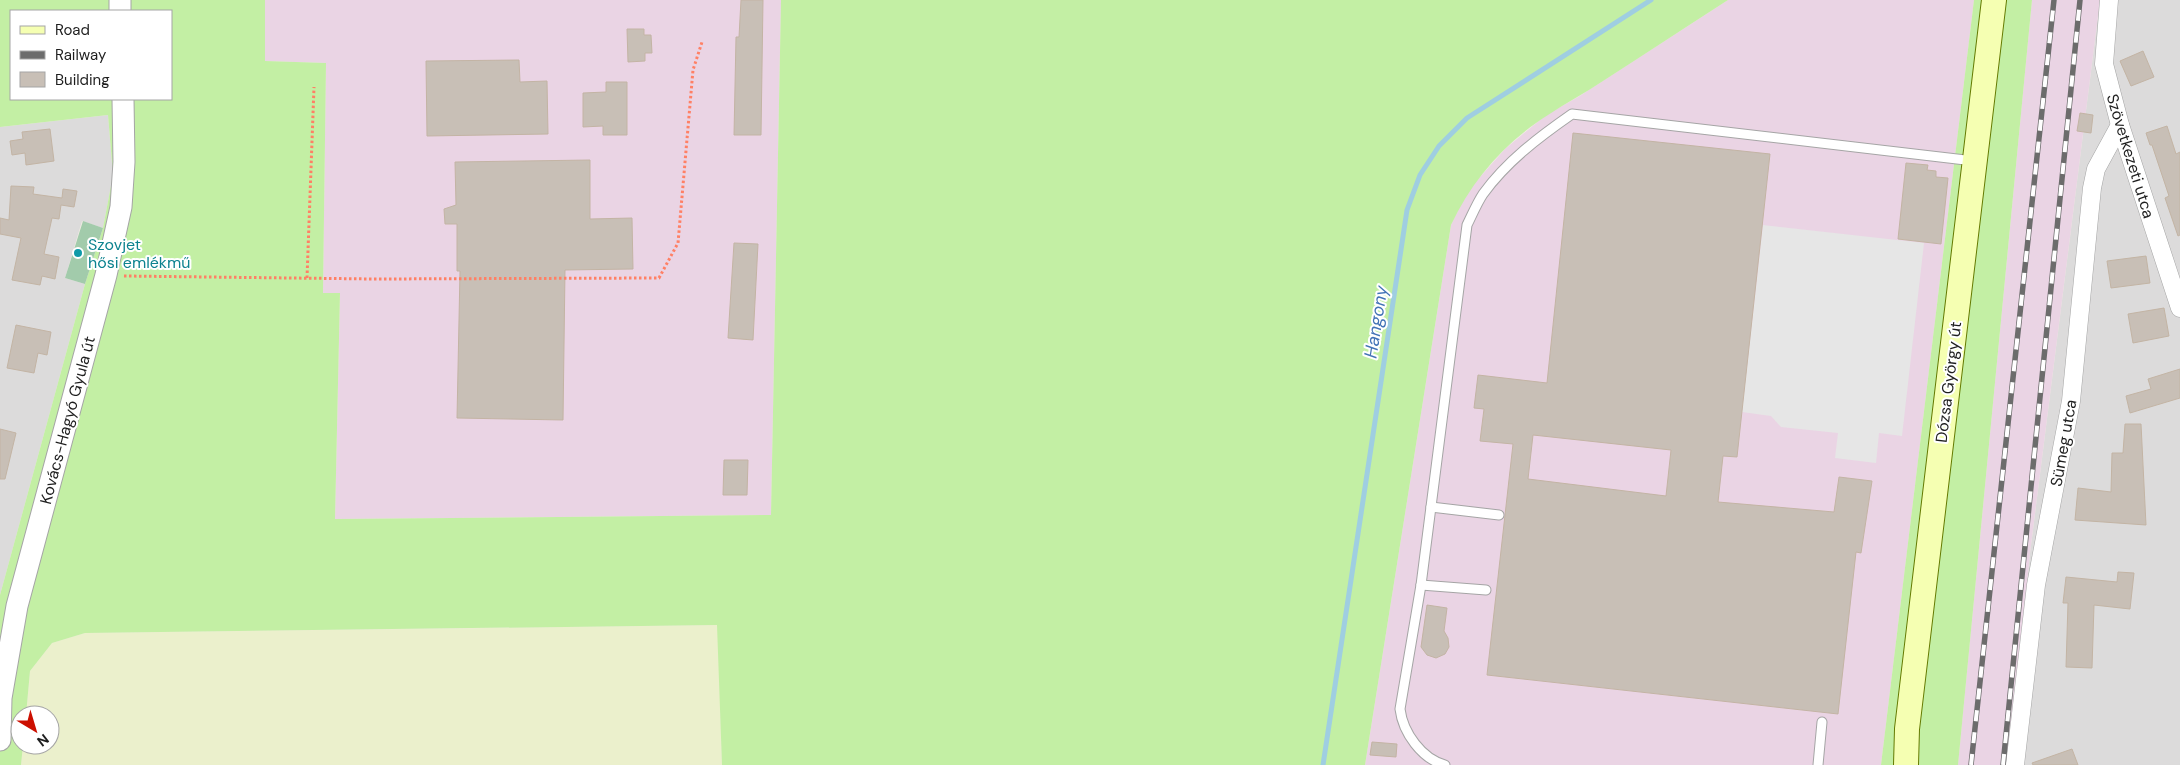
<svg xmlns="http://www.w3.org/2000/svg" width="2180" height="765" font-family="'DM Sans',sans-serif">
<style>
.residential{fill:#dcdbdb}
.industrial{fill:#ead4e4}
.farmland{fill:#ebf0cc}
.grass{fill:#c3efa4;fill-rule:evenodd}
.cemetery{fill:#a2cbab}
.parking{fill:#e6e6e6}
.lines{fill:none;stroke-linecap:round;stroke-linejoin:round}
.stream{stroke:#9fcee1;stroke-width:5}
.building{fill:#c8bfb6;stroke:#c3b4a4;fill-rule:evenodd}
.service-casing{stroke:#a5a5a5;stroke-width:11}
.minor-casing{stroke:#a5a5a5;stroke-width:19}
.tertiary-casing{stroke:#a5a5a5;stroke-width:23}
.secondary-casing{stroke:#647a00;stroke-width:26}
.path{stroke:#ff8065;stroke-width:3;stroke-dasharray:2.5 2.5;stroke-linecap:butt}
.service{stroke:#fff;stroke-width:9}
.minor{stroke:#fff;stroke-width:18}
.tertiary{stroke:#fff;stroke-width:21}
.secondary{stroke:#f5ffb2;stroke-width:24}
.rail-casing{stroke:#6c6c6c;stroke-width:5.5}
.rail{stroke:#fff;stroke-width:4;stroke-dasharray:11;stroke-linecap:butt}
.culture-dot{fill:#0f9aa8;stroke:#fff;stroke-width:2}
.labels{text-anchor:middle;stroke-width:4;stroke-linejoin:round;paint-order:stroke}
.street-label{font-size:16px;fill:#1e1e1e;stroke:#fff}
.culture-label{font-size:16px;fill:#0d838f;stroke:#fff;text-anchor:start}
.water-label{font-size:18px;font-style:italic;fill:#4273b6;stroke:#fff}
</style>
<rect width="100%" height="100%" fill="#f0ece3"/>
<!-- residential -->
<g class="residential">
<path d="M2100,0h80v765h-170l20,-212z"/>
<path d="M108,115l5,60 -10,53 -21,-7 -17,57 20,6 -85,311v-468z"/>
</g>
<!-- industrial -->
<g class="industrial">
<path d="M265,0h516l-10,515 -436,4 5,-225 -17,-1 3,-230 -61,-2z"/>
<path d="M1728,0h246l-93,765h-516l86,-540 9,-19 12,-20 33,-37 41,-34 32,-18z"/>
<path d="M2032,0h68l-70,553 -20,212h-52z"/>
</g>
<!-- farmland -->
<path class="farmland" d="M718,625l4,140h-701l2,-20h27v-30h-24l4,-44 22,-28 33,-10z"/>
<!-- grass -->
<g class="grass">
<path d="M0,0h265v61l61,2 -3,230h17l-5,226 436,-4 10,-515h947c-42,27 -83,54 -125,81 -18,12 -37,22 -55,34 -43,27 -76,65 -97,110l-86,540h-643l-5,-140 -632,8 -33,10 -22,28 -4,44h-6v30h3l-2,20h-21v-170l85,-311 18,-56 10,-53 -5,-60 -108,12zM11,11h160v88h-160z"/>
<path d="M1974,0h58l-74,765h-77z"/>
</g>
<!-- cemetery -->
<path class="cemetery" d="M83,221l20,7 -18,56 -20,-6z"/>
<!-- parking -->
<path class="parking" d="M1763,225l161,18 -22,193 -23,-3 -3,30 -41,-5 3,-25 -57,-6 -10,-11 -29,-4z"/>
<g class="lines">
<!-- stream -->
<path class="stream" d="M1323,765l84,-555 13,-35 19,-29 28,-28 184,-118"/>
</g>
<!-- building -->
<g class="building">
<path d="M741,0h22l-2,135h-27l2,-98h3z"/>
<path d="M627,29h17v6h7l1,18h-7v8l-17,1z"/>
<path d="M2143,51l11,26 -23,9 -11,-25z"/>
<path d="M519,60l1,22 27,-1 1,53 -121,2 -1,-75z"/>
<path d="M606,82h21v53h-24v-9l-20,1v-34l23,-1z"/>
<path d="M2080,113l13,2 -2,18 -14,-2z"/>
<path d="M2167,126l9,28 4,-2v83l-2,1 -13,-38 4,-2 -17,-51h-2l-4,-12z"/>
<path d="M50,129l4,32 -28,4 -1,-12 -13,2 -2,-14 13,-2 -1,-7z"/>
<path d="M1573,133l197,21 -33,303 -14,-1 -5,46 116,10 5,-35 33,4 -11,72 -5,-1 -18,162 -351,-39 26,-231 -33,-3 4,-32 -10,-1 4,-33 69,8zM1533,435l138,15 -5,46 -138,-17z"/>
<path d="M590,160v59l42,-1 1,51 -68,1 -2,150 -106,-2 3,-147h-3v-47h-12l-1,-15 12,-4 -1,-43z"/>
<path d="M1906,163l22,2 -1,5 9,1v6l12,1 -7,66 -43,-5z"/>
<path d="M11,186l23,1 -1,7 29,4 1,-9 14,2 -3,16 -13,-2 -2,14 -7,-1 -8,36 15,3 -4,22 -13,-3 -2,9 -28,-5 9,-42 -21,-4v-16l9,2z"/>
<path d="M734,243l24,1 -5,96 -25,-2z"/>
<path d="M2146,256l4,27 -39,5 -4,-27z"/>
<path d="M2164,308l5,28 -36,7 -5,-29z"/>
<path d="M16,325l35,7 -4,23 -9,-2 -4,20 -27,-5z"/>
<path d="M2180,369v29l-50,15 -4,-17 25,-7 -3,-10z"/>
<path d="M2125,424h16l5,101 -71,-5 3,-32 33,4 1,-39h11z"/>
<path d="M0,429l16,4 -11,46h-5z"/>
<path d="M724,460h24l-1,35h-24z"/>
<path d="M2118,572l16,1 -4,36 -36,-4 -2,63 -26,-1 2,-64h-5l3,-26 51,5z"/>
<path d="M1427,605l20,3 -3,23 4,7 1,9 -4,7 -9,4 -9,-3 -6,-8z"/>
<path d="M1372,742l25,2 -1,13 -26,-2z"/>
<path d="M2072,749l6,16h-45l-1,-2z"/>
</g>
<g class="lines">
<!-- service casing -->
<g class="service-casing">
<g id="service">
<path d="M1431,507l68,8"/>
<path d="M1421,585l65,5"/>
<path d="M1445,765c-23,-6 -42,-32 -45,-56l21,-124 46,-360c5,-10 10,-22 16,-31 24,-33 56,-57 89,-80l402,47"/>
<path d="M1818,765l4,-43"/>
</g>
</g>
<!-- minor casing -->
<g class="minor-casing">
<g id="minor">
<path d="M2109,0l-5,64 16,61 60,183"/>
<path d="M2015,765l21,-180 35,-184 21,-213 4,-19 24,-44"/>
</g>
</g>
<!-- tertiary casing -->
<g class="tertiary-casing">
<g id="tertiary">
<path d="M120,0v11"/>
<path d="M0,740l1,-42 16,-92 89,-331 15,-68 3,-45 -1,-63"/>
</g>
</g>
<!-- secondary casing -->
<g class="secondary-casing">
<path id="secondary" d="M1906,765l1,-36 87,-729"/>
</g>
<!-- path -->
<g class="path">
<path d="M124,276l250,3 285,-1 19,-35 15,-173 9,-28"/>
<path d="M307,278l7,-191"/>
</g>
<!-- service -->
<use href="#service" class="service"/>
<!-- minor -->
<use href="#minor" class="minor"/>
<!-- tertiary -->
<use href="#tertiary" class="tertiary"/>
<!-- secondary -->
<use href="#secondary" class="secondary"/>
<!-- rail casing -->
<g class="rail-casing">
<g id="rail">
<path d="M1971,765l83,-765"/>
<path d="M2003,765l77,-765"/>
</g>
</g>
<!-- rail -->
<use href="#rail" class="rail"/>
</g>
<!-- markers -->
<circle class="culture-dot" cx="78" cy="253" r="5"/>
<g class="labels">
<!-- street labels -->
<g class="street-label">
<text transform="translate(2131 156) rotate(73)" y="6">Szövetkezeti utca</text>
<text transform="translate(1948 382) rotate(-83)" y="6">Dózsa György út</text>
<text transform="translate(67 420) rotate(-75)" y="6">Kovács-Hagyó Gyula út</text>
<text transform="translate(2063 443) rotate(-80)" y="6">Sümeg utca</text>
</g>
<!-- culture labels -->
<g class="culture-label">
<text x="88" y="250">Szovjet<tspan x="88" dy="18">hősi emlékmű</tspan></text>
</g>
<!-- water labels -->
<g class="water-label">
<text transform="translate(1376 322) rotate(-81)" y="6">Hangony</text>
</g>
</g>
<!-- legend -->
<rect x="10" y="10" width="162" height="90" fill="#ffffff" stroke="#a5a5a5"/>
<rect x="20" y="26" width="25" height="8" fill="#f5ffb2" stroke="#a5a5a5"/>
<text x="55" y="35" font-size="15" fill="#1e1e1e">Road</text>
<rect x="20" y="51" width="25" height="8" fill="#6c6c6c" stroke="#a5a5a5"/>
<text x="55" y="60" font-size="15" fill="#1e1e1e">Railway</text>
<rect x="20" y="72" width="25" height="15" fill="#c8bfb6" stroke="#a5a5a5"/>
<text x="55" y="85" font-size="15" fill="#1e1e1e">Building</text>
<!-- north arrow -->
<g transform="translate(35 730) rotate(142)"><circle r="24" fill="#ffffff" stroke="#a5a5a5"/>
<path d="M0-4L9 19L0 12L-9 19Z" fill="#cc0f00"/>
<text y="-8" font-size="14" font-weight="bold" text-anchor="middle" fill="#1e1e1e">N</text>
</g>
</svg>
